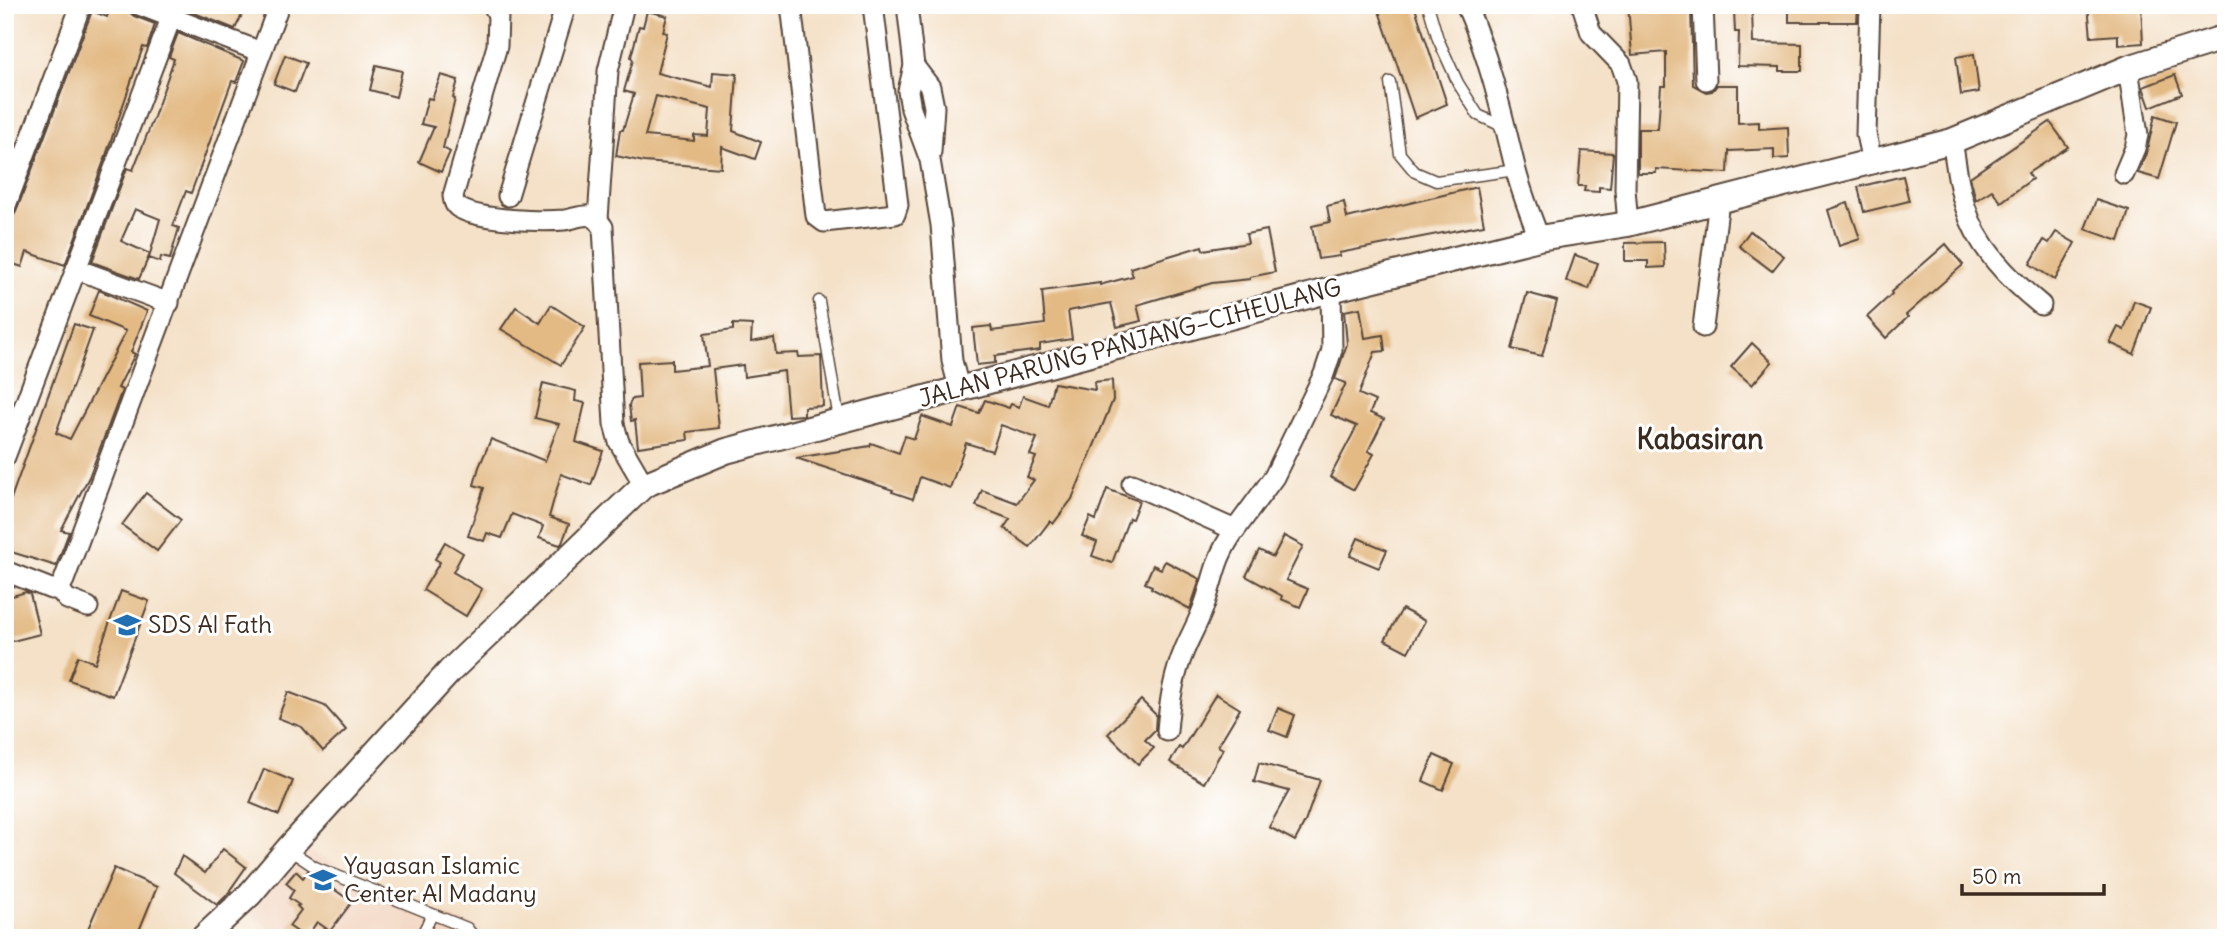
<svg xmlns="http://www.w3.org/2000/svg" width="2231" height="943" font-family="Delius,sans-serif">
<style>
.built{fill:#f2d4be}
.building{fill:#e3ba84;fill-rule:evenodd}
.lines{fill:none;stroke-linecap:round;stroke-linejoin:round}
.service-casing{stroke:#574538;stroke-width:13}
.minor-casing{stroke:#574538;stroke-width:23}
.tertiary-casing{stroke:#574538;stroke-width:28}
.service{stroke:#fff;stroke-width:10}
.minor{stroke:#fff;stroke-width:19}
.tertiary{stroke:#fff;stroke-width:24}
.labels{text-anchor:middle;stroke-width:6;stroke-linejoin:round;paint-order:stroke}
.street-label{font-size:24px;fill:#3b2a1e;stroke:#fff}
.poi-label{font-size:24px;fill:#3b2a1e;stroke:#fff;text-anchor:start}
.quarter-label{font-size:28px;font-weight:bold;fill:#3b2a1e;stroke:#fff}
</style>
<rect width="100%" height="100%" fill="#fff"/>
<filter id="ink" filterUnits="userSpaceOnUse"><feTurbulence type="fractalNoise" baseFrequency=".0143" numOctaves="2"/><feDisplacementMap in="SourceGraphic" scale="14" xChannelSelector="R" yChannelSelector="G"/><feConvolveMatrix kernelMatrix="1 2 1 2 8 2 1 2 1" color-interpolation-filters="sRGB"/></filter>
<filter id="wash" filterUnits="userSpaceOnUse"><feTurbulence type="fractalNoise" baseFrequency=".00686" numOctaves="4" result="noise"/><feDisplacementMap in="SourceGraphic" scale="28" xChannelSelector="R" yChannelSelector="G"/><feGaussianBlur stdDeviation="1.57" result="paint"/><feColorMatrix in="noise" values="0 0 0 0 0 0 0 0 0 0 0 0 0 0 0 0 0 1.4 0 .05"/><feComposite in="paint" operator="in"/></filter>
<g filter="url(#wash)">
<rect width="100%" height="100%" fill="#f4e1c8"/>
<!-- built -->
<path class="built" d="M304,849l184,85 6,4h-211l-38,-27z"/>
<g id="blocks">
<!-- building -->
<g class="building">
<path d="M111,5h16l2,7 5,4 21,8 -8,24 -4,-1 -38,111 -40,107 -38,-13 -5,15 -17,-6v-24l7,-19 4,-6 76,-201 15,6z"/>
<path d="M174,5h73l-12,24z"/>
<path d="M1377,5h37l33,99 -32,14z"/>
<path d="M1628,5h63l2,80 13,7 6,-1 5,-6h21v38l21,-1v7l29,-2 1,31 -15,1v-10l-45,2 -1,22 -72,-4v4h-18v-44h20l3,-43h5v-34l-34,3z"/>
<path d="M1789,5h69l-1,17h-68z"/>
<path d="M2088,5h53l2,38 -25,2v-10l-27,2z"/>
<path d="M1752,9l1,34 49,1v27h-22v-4l-42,-1 1,-34h-4l-1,-22z"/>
<path d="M647,11l20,5 -4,16 4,1 -10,40 55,14 1,-15 24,2 -4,57 28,11 -6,17 -33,-12 -1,21 -77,-6 -28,-6 4,-26h3l11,-36 -10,-3 9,-31 -2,-3 8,-31 4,1zM656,96l54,13 -2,27 -14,-1v6l-49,-5z"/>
<path d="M178,33l66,28 -8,21 -4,-1 -41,112 -5,-2 -13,35 6,2 -9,31 -9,-2 -1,5 -11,-4 1,-4 -11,25 -47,-17 35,-94 6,2 21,-53 20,-58 -5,-2zM135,209l25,10 -10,35 -29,-13z"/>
<path d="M1974,54l5,38 -18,3 -5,-38z"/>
<path d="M285,55l21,8 -11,29 -21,-8z"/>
<path d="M376,65l26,6 -6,26 -26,-7z"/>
<path d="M441,75l17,5 -5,18 2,1 -12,49 7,4 -9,20 -22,-10 15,-35 -13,-3 7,-26 4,1z"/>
<path d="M2175,75l7,19 -32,13 -7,-20z"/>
<path d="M2155,115l21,7 -17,57 -21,-6 9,-22z"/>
<path d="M2050,122l18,25 -40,26 4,6 -31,23 -9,-12 -16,10 -6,-23z"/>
<path d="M1581,151l32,2 -3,35 -11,-1v5l-15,-1 1,-5h-7z"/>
<path d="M1903,176l6,25 -45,11 -6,-25z"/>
<path d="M1477,187l7,38 -145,28 1,3 -22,3 -6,-33 18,-4 -3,-16 17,-4 3,16z"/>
<path d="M2096,200l33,11 -10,30 -34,-12z"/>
<path d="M1848,203l12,36 -21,7 -11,-36z"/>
<path d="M1267,230l8,42 -25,5v2l-38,4 -75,22 4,16 -24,6 -6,-24 -43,8 4,28 -32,5v6l-45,6v7l-18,2 -4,-37 18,-2 1,5 53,-7 -3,-33 58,-8v2l33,-9 -3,-8 72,-22 1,4 45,-7 -2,-9z"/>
<path d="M1750,231l34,25 -12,15 -33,-25z"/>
<path d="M2056,232l19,11 -20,37 -25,-16 14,-24 5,3z"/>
<path d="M1664,242l1,25 -17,1v-7h-23v-18z"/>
<path d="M1946,244l17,21 -57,50 2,2 -22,21 -19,-21 25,-23 -1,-2z"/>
<path d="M1575,255l23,8 -9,26 -23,-8z"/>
<path d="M99,290l48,21 -16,41 4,2 -17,34 4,2 -33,87 -28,53 8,2 -13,34 -51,-16v-35l69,-191 19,6 -37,103 14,6 56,-108 -37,-15z"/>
<path d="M1527,293l30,8 -15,55 -30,-7z"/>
<path d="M2134,301l17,6 -17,47 -24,-11 8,-16 6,3z"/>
<path d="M551,305l34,22 -24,38 -60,-36 15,-22 24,16z"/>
<path d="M1360,308l5,30 18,-3 2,16 -10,1 -16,42 16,7 -5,12 14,6 -16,32 6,3 -20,36 -24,-13 27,-51 -26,-11 15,-32 -11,-4 12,-35 -3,-33z"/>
<path d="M733,324l19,1 -1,17 23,-4 2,16 22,-1 1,4 22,-1 2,50 -19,1v8l-16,1 -4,-45 -40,6 -1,-12 -30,4 6,59 -32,4 1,8 -50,7 -3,-27 -4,1 -2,-16 3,-6 8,-1 -2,-36 34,-2v10l36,-4 -4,-32 29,-4z"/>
<path d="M1752,343l20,19 -20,23 -21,-18z"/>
<path d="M1112,380l1,20 -41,99 -19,25 -3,-3 -20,26 -26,-19 6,-9 -34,-13 6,-16 35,13 17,-23 -7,-3 9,-20 -6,-2 7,-17 -36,-13 -9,26 -26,-8 -16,45 -30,-11 -7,22 -21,-7 1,-2 -97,-32 74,-12 1,-3 28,10 6,-17 9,3 8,-23 31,11 7,-20 19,6 6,-13 24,8 2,-4 8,3 4,-11 25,9 6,-22 41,7 -1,-8z"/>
<path d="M543,383l33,8 -1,10 10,2 -9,39 27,9 -12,34 -30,-11 -12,43 20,7 -7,19 -2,2 -21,-7 4,-12 -31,-12 -10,24 -15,-5 -3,8 -16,-5 16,-48 -10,-3 5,-18 12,-28 54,22 14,-37 -24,-6z"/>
<path d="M1107,489l32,12 -7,18 -3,-1 -17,45 -20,-7 5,-14 -15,-6 8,-19 6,3z"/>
<path d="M146,493l35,27 -24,31 -35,-26z"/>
<path d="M1284,536l19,10 -17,34 22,9 -8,18 -19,-8 1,-3 -36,-20 13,-26 14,7z"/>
<path d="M1358,538l29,12 -8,18 -29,-12z"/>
<path d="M445,542l18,11 -10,19 29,17 -16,27 -43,-26 17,-28 -5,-3z"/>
<path d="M1165,561l35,18 -10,30 -39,-21 1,-2 -7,-3 8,-18 8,4z"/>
<path d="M121,591l28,10 -36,95 -44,-16 9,-24 17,7z"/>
<path d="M26,592l4,2 10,40 -35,9v-45z"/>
<path d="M1402,609l23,12 -17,31 -23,-12z"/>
<path d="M288,692l37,14 21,24 -23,21 -21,-24 -24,-9z"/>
<path d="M1216,694l24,15 -22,37 5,3 -19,34 -34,-21 9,-15 3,2z"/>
<path d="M1141,700l15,15 -1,15 -10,10 9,8 -16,16 -30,-30z"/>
<path d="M1278,708l17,7 -8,22 -18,-7z"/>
<path d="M1434,755l20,9 -11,26 -20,-9z"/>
<path d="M1259,763l61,17 -15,42 -10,19 -26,-14 20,-36 -35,-9z"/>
<path d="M264,769l29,12 -14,34 -29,-12z"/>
<path d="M223,849l23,18 -16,23 1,1 -14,14 -43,-32 8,-17 23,17z"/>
<path d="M114,868l43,19 -21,51h-52z"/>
<path d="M296,871l7,7 5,-7 44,31 -22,29 -13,-9 -11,16 -17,-12 12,-16 -4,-4 2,-1 -10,-7 5,-8 -8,-7z"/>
</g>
</g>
</g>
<g filter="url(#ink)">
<use href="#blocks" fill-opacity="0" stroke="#574538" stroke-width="2"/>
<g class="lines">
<!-- service casing -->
<g class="service-casing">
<g id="service">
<path d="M1428,5l10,34 20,44 20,32 26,12"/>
<path d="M1390,82l10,72 15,18 21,9 80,-11"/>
<path d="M819,301l20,118"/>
<path d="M288,849l27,18 152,61 4,5 1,5"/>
<path d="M420,938l12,-23"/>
</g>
</g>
<!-- minor casing -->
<g class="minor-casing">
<g id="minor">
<path d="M139,5l122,47"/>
<path d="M493,5l5,10 -1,31 -44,150c1,7 2,10 8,13 20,11 80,13 103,11 9,-1 19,-6 27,-4 7,2 8,6 12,11l11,197 5,18 25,43"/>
<path d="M791,5l25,211 8,6 71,-8 3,-9 -25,-200"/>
<path d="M907,5l7,61 -6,25 3,18 19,51 11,65 11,136 7,27"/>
<path d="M1466,5c24,54 36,109 50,166 6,23 15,45 23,67"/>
<path d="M1582,5l9,28 30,31 6,17 -2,108 3,35"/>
<path d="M1703,5l3,75"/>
<path d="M1870,5l-4,129 6,28"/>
<path d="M914,66l16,21 4,20 -3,45"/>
<path d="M1952,141c4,21 6,45 13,65 12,41 44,73 76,99"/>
<path d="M2124,174l11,-26 3,-13 -10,-67"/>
<path d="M508,196l58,-191"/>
<path d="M5,208l76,-203"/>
<path d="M598,219l10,-148 16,-66"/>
<path d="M76,269l93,34"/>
<path d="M1703,327l16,-126"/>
<path d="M5,457l166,-439"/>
<path d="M1132,484l103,46c-20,28 -20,45 -31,76 -5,15 -14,30 -20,45 -11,26 -15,53 -17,80"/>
<path d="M1235,530l39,-53 50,-103 8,-24 -1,-60"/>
<path d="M5,571l46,18h8l5,-9 215,-575"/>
<path d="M59,589l8,10 21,8"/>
</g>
</g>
<!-- tertiary casing -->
<g class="tertiary-casing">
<path id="tertiary" d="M203,938l47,-44 38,-45 162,-178 194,-186 82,-34 605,-161 208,-52 89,-14 324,-83 176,-73 98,-31"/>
</g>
<!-- service -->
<use href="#service" class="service"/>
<!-- minor -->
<use href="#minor" class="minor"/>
<!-- tertiary -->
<use href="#tertiary" class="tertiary"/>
</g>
</g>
<!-- icons -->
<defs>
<g id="school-bare" transform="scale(2.1)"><path d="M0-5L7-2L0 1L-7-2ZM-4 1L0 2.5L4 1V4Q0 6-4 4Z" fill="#1f6fb2" stroke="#fff" stroke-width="2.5" paint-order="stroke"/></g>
</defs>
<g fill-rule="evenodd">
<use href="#school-bare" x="127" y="625"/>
<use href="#school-bare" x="323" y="880"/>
</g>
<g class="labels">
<!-- street labels -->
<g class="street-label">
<text transform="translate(1130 343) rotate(-15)" y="8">JALAN PARUNG PANJANG–CIHEULANG</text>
</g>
<!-- poi labels -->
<g class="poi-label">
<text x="148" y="633">SDS Al Fath</text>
<text x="344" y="874">Yayasan Islamic<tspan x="344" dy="28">Center Al Madany</tspan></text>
</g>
<!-- quarter labels -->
<g class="quarter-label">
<text x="1700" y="449">Kabasiran</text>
</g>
</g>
<!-- margin -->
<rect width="2231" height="943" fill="none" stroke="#fff" stroke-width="28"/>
<!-- scale -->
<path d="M1962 884v10h142v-10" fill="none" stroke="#3b2a1e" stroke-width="3.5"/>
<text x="1972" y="884" font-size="21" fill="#3b2a1e" stroke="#ffffff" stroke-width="5" paint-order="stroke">50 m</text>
</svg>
